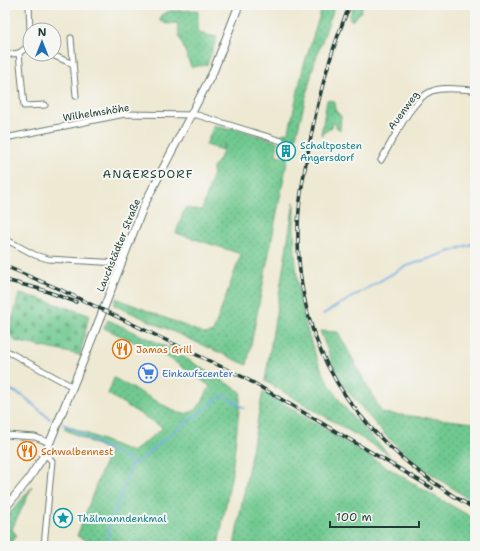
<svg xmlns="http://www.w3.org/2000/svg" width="480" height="551" font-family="'Shantell Sans',sans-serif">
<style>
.grass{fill:url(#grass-dots);stroke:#488362}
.cemetery{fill:url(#cemetery-stones);stroke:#488362}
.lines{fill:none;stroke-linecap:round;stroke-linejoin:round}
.stream{stroke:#71ace1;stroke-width:2}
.minor-casing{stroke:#67796c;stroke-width:7}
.secondary-casing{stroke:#67796c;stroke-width:9}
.minor{stroke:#fff;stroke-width:5}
.secondary{stroke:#fff;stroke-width:7}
.rail-casing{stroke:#1f3d34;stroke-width:3.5}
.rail{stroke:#f6f6f2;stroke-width:2;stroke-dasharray:6;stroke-linecap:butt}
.labels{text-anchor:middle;stroke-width:4;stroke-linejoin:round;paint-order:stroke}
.street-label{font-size:10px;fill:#1f3d34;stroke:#f6f6f2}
.culture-label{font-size:10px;fill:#0d838f;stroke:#f6f6f2;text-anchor:start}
.food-label{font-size:10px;fill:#c56008;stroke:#f6f6f2;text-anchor:start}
.shop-label{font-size:10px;fill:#366cbe;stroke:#f6f6f2;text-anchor:start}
.quarter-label{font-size:12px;letter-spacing:1px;fill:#1f3d34;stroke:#f6f6f2}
</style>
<defs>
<pattern id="grass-dots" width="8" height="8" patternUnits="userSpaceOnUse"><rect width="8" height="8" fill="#70c990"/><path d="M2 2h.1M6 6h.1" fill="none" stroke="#5ba476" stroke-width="1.8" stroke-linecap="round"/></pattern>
<pattern id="cemetery-stones" width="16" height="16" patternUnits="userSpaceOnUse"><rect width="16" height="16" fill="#70c990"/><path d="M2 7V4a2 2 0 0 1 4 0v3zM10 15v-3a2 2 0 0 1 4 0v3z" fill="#5ba476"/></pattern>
</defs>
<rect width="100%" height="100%" fill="#f6f6f2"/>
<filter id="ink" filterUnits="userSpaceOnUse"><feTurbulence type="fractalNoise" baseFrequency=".025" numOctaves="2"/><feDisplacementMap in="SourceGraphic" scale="8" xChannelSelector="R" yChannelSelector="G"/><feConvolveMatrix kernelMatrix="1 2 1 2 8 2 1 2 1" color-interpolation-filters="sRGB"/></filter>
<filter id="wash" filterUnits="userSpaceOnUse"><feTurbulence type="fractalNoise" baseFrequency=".012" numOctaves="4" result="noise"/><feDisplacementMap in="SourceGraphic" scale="16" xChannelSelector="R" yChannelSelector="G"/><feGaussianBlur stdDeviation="0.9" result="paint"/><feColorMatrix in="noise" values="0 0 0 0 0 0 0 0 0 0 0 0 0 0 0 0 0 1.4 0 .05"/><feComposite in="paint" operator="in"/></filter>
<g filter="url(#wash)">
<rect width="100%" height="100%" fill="#eee9d3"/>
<!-- grass -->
<g class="grass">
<path d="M323,5h12l-21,59 -20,81 -1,-3 -15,-6 11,-5 14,-63z"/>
<path d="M354,5h9l-3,8 -8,8 -3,-3z"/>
<path d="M198,10v23l19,4 -10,28 -16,2 -11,-29 -3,-15 -10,1 -7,-3 1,-6 9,-4z"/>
<path d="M327,100l7,1 1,9 6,6 -1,14 -4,-3v-3l-3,-1 -1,4 -11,8z"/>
<path d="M214,125l16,5 1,-3 47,15 -2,13 12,2 -41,208 -133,-60 2,-7 89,36 8,-2 28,-78 -65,-21 9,-25 17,2 10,-31 1,-11 9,-14 3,-12 -3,8 -16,-5z"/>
<path d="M294,202c-1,71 6,149 52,207 13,17 29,31 44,46l-125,-74z"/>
<path d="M108,320l61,28 72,44 -9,81 -14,73h-120l-21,-10 32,-85 -45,-22 2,-4 66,27 31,-24 -55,-34 6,-16 64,35c20,3 24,-11 32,-27l-41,-28 -65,-30z"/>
<path d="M320,331l18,1 44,81 93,10v80l-56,-37 -34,-31 -35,-41 -14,-22z"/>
<path d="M263,391l161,99 51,29v27h-241z"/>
<path d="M32,487l-20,42 5,7 -9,10h-3v-27z"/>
</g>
<!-- cemetery -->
<path class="cemetery" d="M19,294l19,4 51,17 -9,40 -65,-14 -6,-8z"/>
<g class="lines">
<!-- stream -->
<g class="stream">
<path d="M323,314l81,-47 71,-24"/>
<path d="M5,387l18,9 27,23"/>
<path d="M63,424l72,40 40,-33 48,-36 21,13"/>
<path d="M108,546l2,-3 -2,-11 24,-69"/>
</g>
</g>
</g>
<g filter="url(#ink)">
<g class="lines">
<!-- minor casing -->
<g class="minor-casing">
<g id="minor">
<path d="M29,5l1,26"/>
<path d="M71,38l5,58"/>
<path d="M19,53l5,53 21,-1"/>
<path d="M50,54l23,10"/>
<path d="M5,55l14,-2 11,-8"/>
<path d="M5,138l120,-24 72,1 91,28"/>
<path d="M381,160c11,-18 31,-62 51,-69 12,-5 30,-1 43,-1"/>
<path d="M5,239l30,16 13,4 72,4"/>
<path d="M5,350l68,37"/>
<path d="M5,435l30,2 15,6"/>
<path d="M44,546l8,-85 -7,-7"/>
</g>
</g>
<!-- secondary casing -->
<g class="secondary-casing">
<path id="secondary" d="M5,508l23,-28 17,-26 41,-100 58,-149 69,-133 26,-67"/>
</g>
<!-- minor -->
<use href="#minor" class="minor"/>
<!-- secondary -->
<use href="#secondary" class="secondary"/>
<!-- rail casing -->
<g class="rail-casing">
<g id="rail">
<path d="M350,5c-20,46 -32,93 -41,142 -6,31 -12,62 -11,93 2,127 72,208 177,269"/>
<path d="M5,266l54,23 186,89 187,110"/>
<path d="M5,280l35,9 36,13"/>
</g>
</g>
<!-- rail -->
<use href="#rail" class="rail"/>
</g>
</g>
<!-- icons -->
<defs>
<g id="building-ring" transform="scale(1)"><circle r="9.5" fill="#f6f6f2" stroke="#0f9aa8" stroke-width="1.5"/><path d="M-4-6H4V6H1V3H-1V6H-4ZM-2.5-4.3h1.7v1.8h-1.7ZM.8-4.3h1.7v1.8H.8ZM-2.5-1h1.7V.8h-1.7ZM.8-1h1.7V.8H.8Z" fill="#0f9aa8"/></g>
<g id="restaurant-ring" transform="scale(1)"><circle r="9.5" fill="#f6f6f2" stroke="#e8710a" stroke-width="1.5"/><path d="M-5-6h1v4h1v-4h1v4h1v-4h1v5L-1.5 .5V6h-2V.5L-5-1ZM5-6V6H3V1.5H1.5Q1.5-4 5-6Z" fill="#e8710a"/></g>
<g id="supermarket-ring" transform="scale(1)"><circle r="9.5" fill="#f6f6f2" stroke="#3f7fe0" stroke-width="1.5"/><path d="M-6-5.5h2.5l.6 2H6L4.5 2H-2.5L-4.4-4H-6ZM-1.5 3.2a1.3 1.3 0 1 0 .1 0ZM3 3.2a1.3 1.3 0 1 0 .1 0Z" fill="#3f7fe0"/></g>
<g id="sight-ring" transform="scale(1)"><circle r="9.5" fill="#f6f6f2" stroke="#0f9aa8" stroke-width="1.5"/><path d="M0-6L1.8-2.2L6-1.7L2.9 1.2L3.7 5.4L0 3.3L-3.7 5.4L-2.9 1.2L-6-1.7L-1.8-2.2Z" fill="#0f9aa8"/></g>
</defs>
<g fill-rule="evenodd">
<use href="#building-ring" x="286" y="151"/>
<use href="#restaurant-ring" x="122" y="349"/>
<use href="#supermarket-ring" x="148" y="373"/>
<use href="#restaurant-ring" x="27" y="451"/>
<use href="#sight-ring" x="63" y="518"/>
</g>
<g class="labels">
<!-- street labels -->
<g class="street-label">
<text transform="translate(403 110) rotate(-54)" y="4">Auenweg</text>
<text transform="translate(96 112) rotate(-9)" y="4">Wilhelmshöhe</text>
<text transform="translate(118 245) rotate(-68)" y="4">Lauchstädter Straße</text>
</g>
<!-- culture labels -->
<g class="culture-label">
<text x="300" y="149">Schaltposten<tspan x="300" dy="12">Angersdorf</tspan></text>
<text x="77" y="522">Thälmanndenkmal</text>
</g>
<!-- food labels -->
<g class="food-label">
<text x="136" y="353">Jamas Grill</text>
<text x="41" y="455">Schwalbennest</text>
</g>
<!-- shop labels -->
<g class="shop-label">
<text x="162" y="377">Einkaufscenter</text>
</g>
<!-- quarter labels -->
<g class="quarter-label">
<text x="148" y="178">ANGERSDORF</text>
</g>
</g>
<!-- margin -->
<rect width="480" height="551" fill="none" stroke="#f6f6f2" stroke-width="20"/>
<!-- north arrow -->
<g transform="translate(42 42)"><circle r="19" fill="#f6f6f2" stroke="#a0aca6"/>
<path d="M0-3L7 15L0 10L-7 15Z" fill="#1f6fb2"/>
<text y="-6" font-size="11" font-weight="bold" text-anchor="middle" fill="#1f3d34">N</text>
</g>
<!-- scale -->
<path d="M330 521v6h89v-6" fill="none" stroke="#1f3d34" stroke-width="2"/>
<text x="336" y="521" font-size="12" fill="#1f3d34" stroke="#f6f6f2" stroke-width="3" paint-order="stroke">100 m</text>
</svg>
